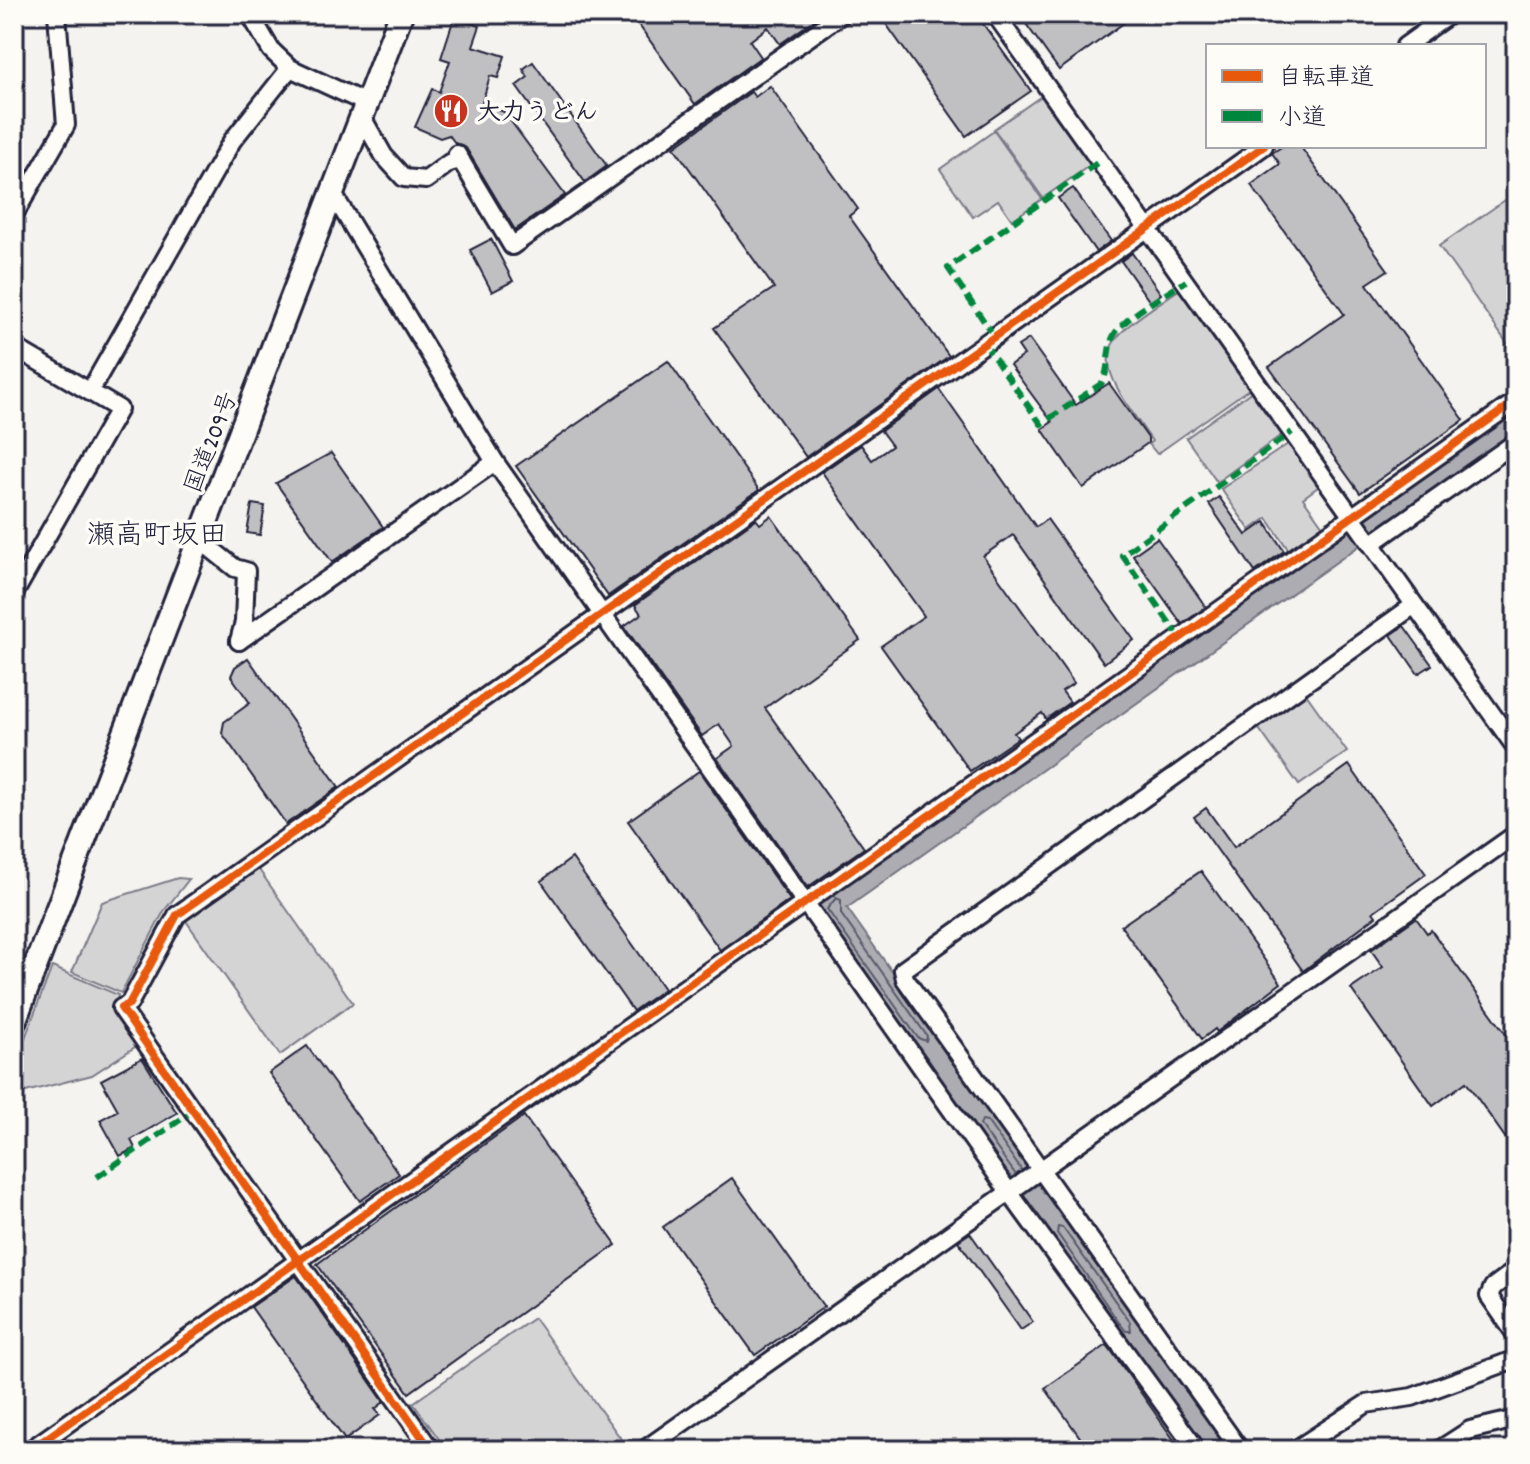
<svg xmlns="http://www.w3.org/2000/svg" width="1530" height="1464" font-family="Dekko,'Klee One',sans-serif">
<style>
.green{fill:#d5d4d5;stroke:#7c7b88;stroke-width:2}
.water{fill:#acacb2;stroke:#757582;stroke-width:2}
.lines{fill:none;stroke-linecap:round;stroke-linejoin:round}
.shore{stroke:#59596b;stroke-width:2}
.building{fill:#c0bfc2;stroke:#22223b;stroke-width:2}
.minor-casing{stroke:#22223b;stroke-width:22}
.highway-casing{stroke:#22223b;stroke-width:28}
.minor{stroke:#fdfcf7;stroke-width:16}
.highway{stroke:#fdfcf7;stroke-width:22}
.quiet{stroke:#00873e;stroke-width:6;stroke-dasharray:12 6;stroke-linecap:butt}
.cycleway-casing{stroke:#fdfcf7;stroke-width:13}
.cycleway{stroke:#e8590c;stroke-width:8}
.labels{text-anchor:middle;stroke-width:7;stroke-linejoin:round;paint-order:stroke}
.poi-label{font-size:24px;font-weight:bold;fill:#22223b;stroke:#fdfcf7;text-anchor:start}
.street-label{font-size:24px;fill:#22223b;stroke:#fdfcf7}
.quarter-label{font-size:28px;fill:#22223b;stroke:#fdfcf7}
</style>
<rect width="100%" height="100%" fill="#f4f3ef"/>
<filter id="ink" filterUnits="userSpaceOnUse"><feTurbulence type="fractalNoise" baseFrequency=".0125" numOctaves="2"/><feDisplacementMap in="SourceGraphic" scale="16" xChannelSelector="R" yChannelSelector="G"/><feConvolveMatrix kernelMatrix="1 2 1 2 8 2 1 2 1" color-interpolation-filters="sRGB"/></filter>
<g filter="url(#ink)">
<!-- green -->
<g class="green">
<path d="M1043,95l50,68 -50,35 -49,-69z"/>
<path d="M994,131l48,68 -30,21 -14,-20 -25,17 -33,-48z"/>
<path d="M1508,198l8,10v148l-77,-110z"/>
<path d="M1183,287l70,99 -96,68 -8,-10 3,-3c-65,-91 -59,-94 31,-154z"/>
<path d="M1255,389l29,44 -67,49 -31,-44z"/>
<path d="M1291,442l31,42 -19,14 22,31 -35,23 -23,-34 -17,12 -29,-41z"/>
<path d="M1304,691l43,61 -48,33 -42,-59z"/>
<path d="M257,867l96,136 -73,52 -96,-137z"/>
<path d="M178,878l11,1 -25,32 -43,82 -49,-21 30,-70z"/>
<path d="M52,967l66,28 -3,15 23,35 -46,30 -78,20v-28z"/>
<path d="M534,1318l95,132h-182l-34,-47z"/>
</g>
<!-- water -->
<path class="water" d="M1516,408v27l-669,473 384,542h-28l-387,-543v-5z"/>
<g class="lines">
<!-- shore -->
<g class="shore">
<path d="M836,898l5,2v14l86,122 -1,5 -8,-3 -91,-129z"/>
<path d="M1016,1175l-36,-50 2,-5 5,1 35,50"/>
<path d="M1058,1227l5,1 67,94 1,9h-5l-8,-10 -61,-88z"/>
</g>
</g>
<!-- building -->
<g class="building">
<path d="M631,14h187l2,2 -40,28 -12,-17 -18,14 11,16 -66,47z"/>
<path d="M879,14h97l55,77 -65,45z"/>
<path d="M1019,14h117l-77,56z"/>
<path d="M454,18l26,8 -7,20 32,10 -7,22 -8,-2 -8,27 22,9 61,83 -50,35 -49,-82 -11,-5 -6,-8 -9,3 -25,-11 17,-38 7,3 11,-31 -9,-3z"/>
<path d="M533,62l74,104 -22,16 -69,-96 12,-9 -5,-8z"/>
<path d="M770,86l88,123 -9,7 100,140 -143,101 -92,-129 60,-40 -100,-141 77,-55 4,5z"/>
<path d="M1283,146h17l88,124 -21,14 97,136 -104,73 -91,-126 75,-53 -93,-129 29,-21 -8,-11z"/>
<path d="M1073,188l38,53 -15,11 -38,-54z"/>
<path d="M491,239l22,42 -21,11 -22,-42z"/>
<path d="M1132,253l29,41 -11,8 -29,-41z"/>
<path d="M1029,339l47,66 33,-22 39,55v5l-65,45 -41,-59 10,-7 -42,-57 14,-10 -6,-9z"/>
<path d="M668,361l91,129 -151,106 -92,-130z"/>
<path d="M939,389l97,138 11,-8 87,121 -30,23 -91,-128 -30,21 91,127 -12,8 8,11 -24,17 -4,-6 -28,20 4,5 -48,33 -89,-125 43,-30 -102,-144 39,-27 11,15 20,-14 -11,-15z"/>
<path d="M331,453l52,74 -51,35 -56,-79z"/>
<path d="M1219,497l27,38 19,-13 19,29 -29,21 -46,-68z"/>
<path d="M252,504l13,2 -5,29 -13,-2z"/>
<path d="M771,516l89,124 -95,68 99,140 -56,39 -91,-129 17,-12 -15,-22 -17,12 -78,-110 17,-12 -6,-9 11,-8 110,-78 4,5z"/>
<path d="M1157,538l49,69 -24,17 -49,-69z"/>
<path d="M1404,626l28,39 -14,9 -27,-39z"/>
<path d="M248,658l91,129 -53,37 -64,-91 2,-11 26,-19 -19,-27 4,-9z"/>
<path d="M1349,765l77,109 -53,38 3,4 -73,55 -109,-154 12,-9 28,39z"/>
<path d="M699,771l91,129 -70,50 -92,-129z"/>
<path d="M572,858l92,131 -31,22 -92,-130z"/>
<path d="M1201,871l80,112 -64,49 -2,-3 -13,10 -81,-113z"/>
<path d="M1416,918l11,15 4,-3 85,118v105l-50,-71 -33,24 -82,-117 32,-22 -12,-17z"/>
<path d="M307,1046l92,128 -39,27 -91,-128z"/>
<path d="M142,1058l35,55 -46,27 4,8 -15,8 -20,-36 18,-10 -17,-30z"/>
<path d="M524,1116l92,129 -207,148 -92,-129z"/>
<path d="M732,1178l92,129 -69,48 -92,-128z"/>
<path d="M970,1233l63,89 -12,8 -63,-89z"/>
<path d="M296,1276l88,126 -9,7 5,6 -35,25 -94,-133z"/>
<path d="M1107,1345l3,4 71,101h-92l-44,-62z"/>
</g>
<g class="lines">
<!-- minor casing -->
<g class="minor-casing">
<g id="minor">
<path d="M250,14l21,36 19,18"/>
<path d="M995,14l521,734"/>
<path d="M1405,46l45,-32"/>
<path d="M363,119l21,37 20,22 22,2 23,-17 12,-3"/>
<path d="M457,154l55,92 330,-232"/>
<path d="M333,194l162,268 514,730 188,258"/>
<path d="M14,215l52,-90 -9,-111"/>
<path d="M14,347l105,62 -105,185"/>
<path d="M90,391l142,-250 58,-73 78,36"/>
<path d="M200,540l35,28 11,3 -2,51 -5,19"/>
<path d="M1371,544l145,-102"/>
<path d="M239,641l256,-179"/>
<path d="M1516,1270l-23,17 -4,9 27,39"/>
<path d="M30,1450l1486,-1049"/>
<path d="M431,1450l-310,-442 8,-4 48,-89 1087,-769"/>
<path d="M644,1450l872,-616"/>
<path d="M1240,1450l-335,-471 -2,-9 510,-364"/>
<path d="M1295,1450l71,-46 46,-7 104,-38"/>
<path d="M1439,1450l31,-20 46,-11"/>
</g>
</g>
<!-- highway casing -->
<g class="highway-casing">
<path id="highway" d="M14,1022l387,-1008"/>
</g>
<!-- minor -->
<use href="#minor" class="minor"/>
<!-- highway -->
<use href="#highway" class="highway"/>
<!-- quiet -->
<g class="quiet">
<path d="M994,336l-46,-68 152,-107"/>
<path d="M984,343l57,81 60,-40c10,-14 4,-33 13,-49 11,-19 53,-41 72,-54"/>
<path d="M1180,638l-58,-83 170,-123"/>
<path d="M97,1177l96,-66"/>
</g>
<!-- cycleway casing -->
<g class="cycleway-casing">
<g id="cycleway">
<path d="M30,1450l1486,-1049"/>
<path d="M431,1450l-310,-442 8,-4 48,-89 1087,-769"/>
</g>
</g>
<!-- cycleway -->
<use href="#cycleway" class="cycleway"/>
</g>
</g>
<!-- icons -->
<defs>
<g id="restaurant-disc" transform="scale(1.8)"><circle r="9.5" fill="#c8321e" stroke="#fdfcf7"/><path d="M-5-6h1v4h1v-4h1v4h1v-4h1v5L-1.5 .5V6h-2V.5L-5-1ZM5-6V6H3V1.5H1.5Q1.5-4 5-6Z" fill="#fff"/></g>
</defs>
<g fill-rule="evenodd">
<use href="#restaurant-disc" x="451" y="111"/>
</g>
<g class="labels">
<!-- poi labels -->
<g class="poi-label">
<text x="477" y="119">大力うどん</text>
</g>
<!-- street labels -->
<g class="street-label">
<text transform="translate(210 442) rotate(-69)" y="8">国道209号</text>
</g>
<!-- quarter labels -->
<g class="quarter-label">
<text x="157" y="543">瀬高町坂田</text>
</g>
</g>
<!-- margin -->
<rect width="1530" height="1464" fill="none" stroke="#fdfcf7" stroke-width="48"/>
<rect x="24" y="24" width="1482" height="1416" fill="none" stroke="#22223b" stroke-width="3" filter="url(#ink)"/>
<!-- legend -->
<rect x="1206" y="44" width="280" height="104" fill="#fdfcf7" stroke="#a5a5ac" stroke-width="2"/>
<rect x="1222" y="70" width="40" height="12" fill="#e8590c" stroke="#a5a5ac" stroke-width="2"/>
<text x="1278" y="84" font-size="24" fill="#22223b">自転車道</text>
<rect x="1222" y="110" width="40" height="12" fill="#00873e" stroke="#a5a5ac" stroke-width="2"/>
<text x="1278" y="124" font-size="24" fill="#22223b">小道</text>
</svg>
